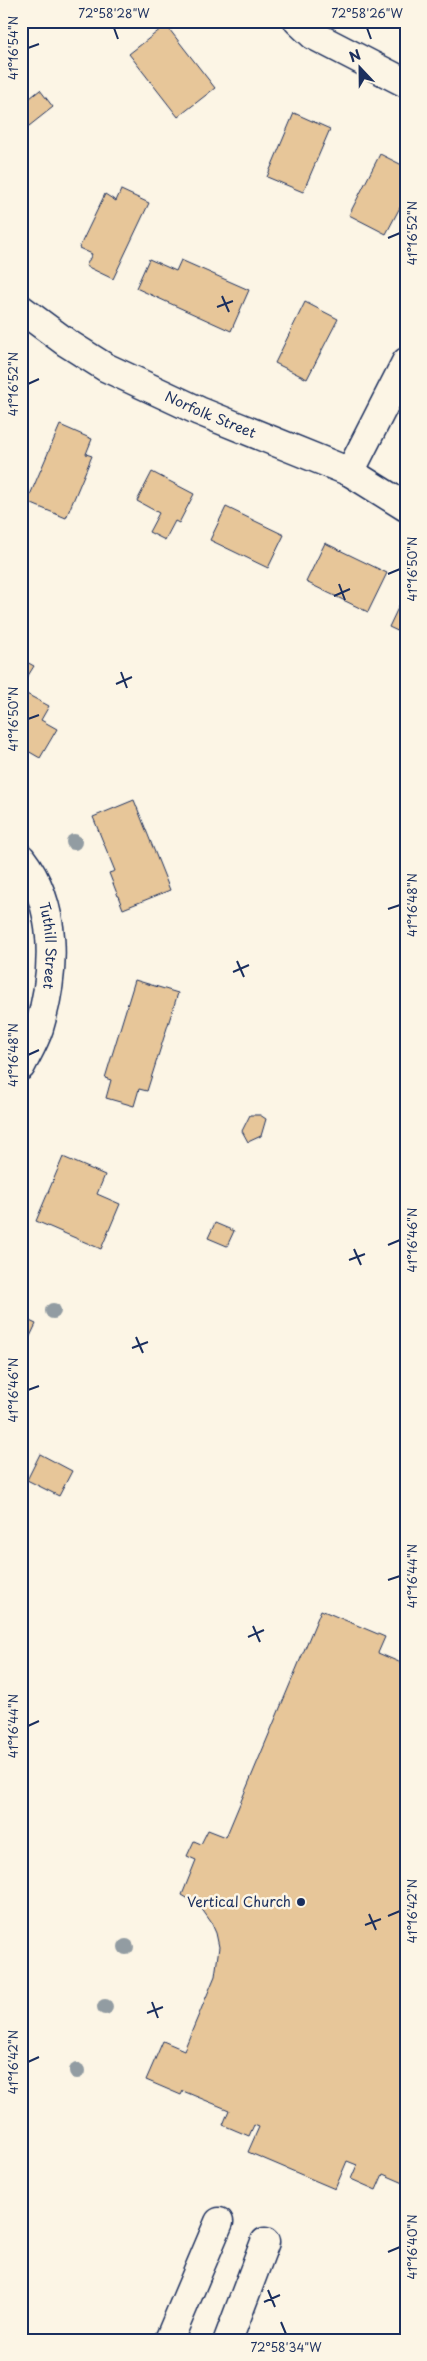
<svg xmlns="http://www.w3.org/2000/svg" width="427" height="2361" font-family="'Playpen Sans',sans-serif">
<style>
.building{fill:#e7c699;stroke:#1b2f5e}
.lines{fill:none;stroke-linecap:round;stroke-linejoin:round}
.minor-casing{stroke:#1b2f5e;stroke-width:31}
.minor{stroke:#fcf5e5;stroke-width:28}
.tree{fill:#929ca2}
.ticks{fill:none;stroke:#1b2f5e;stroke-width:2}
.poi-dot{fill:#1b2f5e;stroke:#fcf5e5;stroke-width:2}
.labels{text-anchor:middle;stroke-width:5;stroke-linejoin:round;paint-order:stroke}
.street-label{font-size:14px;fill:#1b2f5e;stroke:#fcf5e5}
.poi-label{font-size:14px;fill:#1b2f5e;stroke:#fcf5e5;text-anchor:end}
.neatline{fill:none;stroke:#1b2f5e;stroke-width:2}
.ticks-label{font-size:12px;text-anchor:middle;fill:#1b2f5e}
</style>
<rect width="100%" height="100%" fill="#fcf5e5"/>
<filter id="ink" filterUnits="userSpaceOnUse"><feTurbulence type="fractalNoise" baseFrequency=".02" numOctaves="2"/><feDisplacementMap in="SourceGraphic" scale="10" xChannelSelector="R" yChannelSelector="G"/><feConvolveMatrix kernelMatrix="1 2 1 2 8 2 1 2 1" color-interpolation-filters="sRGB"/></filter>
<g filter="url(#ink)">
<!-- building -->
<g class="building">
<path d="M166,25l49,63 -37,29 -49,-63z"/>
<path d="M40,90l13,17 -24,19h-4l-4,-4v-17z"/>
<path d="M294,113l36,16 -27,63 -36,-15z"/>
<path d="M380,154l26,13v29l-20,38 -37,-19z"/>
<path d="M121,190l28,13 -36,76 -27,-13 6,-12 -13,-6 26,-54 11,7z"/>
<path d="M149,259l27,12 5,-11 68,30 -18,41 -95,-43z"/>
<path d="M305,302l33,17 -31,60 -32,-16z"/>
<path d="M60,425l32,14 -6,15 6,2 -26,62 -39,-16z"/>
<path d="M152,472l42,22 -15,29 -4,-2 -10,19 -16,-8 10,-19 -22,-12z"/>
<path d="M226,507l58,28 -16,33 -58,-28z"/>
<path d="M325,543l62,30 -19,39 -62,-30z"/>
<path d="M406,591v44l-17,-8z"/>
<path d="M21,659l13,7 -13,21z"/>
<path d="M21,691l28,15 -8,14 16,9 -17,29 -19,-11z"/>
<path d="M134,800l36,90 -47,19 -14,-36 6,-2 -22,-54z"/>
<path d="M135,980l43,13 -31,98 -8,-2 -5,17 -28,-8 5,-18 -6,-2z"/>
<path d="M250,1115h10l6,4 -5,17 -13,6 -6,-11z"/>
<path d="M63,1157l42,18 -8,19 23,10 -19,45 -65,-28z"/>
<path d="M215,1223l19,8 -7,15 -19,-8z"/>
<path d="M21,1317l15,7 -15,31z"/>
<path d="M40,1454l32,17 -13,25 -32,-16z"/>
<path d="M321,1610l64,27 -7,16 28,12v519l-23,-10 -7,16 -25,-11 6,-14 -10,-4 -12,28 -87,-37 11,-25 -5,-2 -5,11 -26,-11 6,-15 -46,-19 -2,4 -35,-15 17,-39 21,9 31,-74 4,-29 -3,-14 -5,-11 -12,-17 -17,-10 14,-35 -9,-4 7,-15 7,3 7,-14 18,7z"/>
</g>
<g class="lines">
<!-- minor casing -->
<g class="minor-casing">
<g id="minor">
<path d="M298,21l15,14 93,48"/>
<path id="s1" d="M21,309l46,34 38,24 94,44 151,61 56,35"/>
<path d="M350,472l56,-110"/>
<path id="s2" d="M21,858c37,48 35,113 18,170 -4,13 -12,26 -18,38"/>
<path d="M169,2340l50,-118"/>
<path d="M228,2340l37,-98"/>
</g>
</g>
<!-- minor -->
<use href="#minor" class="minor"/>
</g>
<!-- trees -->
<g class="tree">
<circle cx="74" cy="842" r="8"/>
<circle cx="53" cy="1311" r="8"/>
<circle cx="126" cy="1947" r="8"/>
<circle cx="105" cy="2007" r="8"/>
<circle cx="77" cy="2071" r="8"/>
</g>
</g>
<!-- ticks -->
<path class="ticks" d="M114,28l4,11M367,28l4,11M28,48l11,-4M388,238l12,-5M222,296l7,16M217,307l16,-6M28,384l11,-5M388,574l12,-5M339,584l6,16M334,596l16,-7M121,672l6,16M116,684l16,-7M28,719l11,-4M388,909l12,-4M237,961l7,16M233,972l16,-7M28,1055l11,-5M388,1245l12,-5M354,1249l7,16M349,1260l16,-6M136,1337l7,16M132,1348l16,-6M28,1390l11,-4M388,1580l12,-4M253,1626l7,16M248,1637l16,-7M28,1726l11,-5M369,1914l7,16M388,1916l12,-5M365,1925l16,-6M152,2002l6,16M147,2013l16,-6M28,2062l11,-5M388,2252l12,-5M268,2290l7,17M264,2302l16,-7M281,2322l5,12"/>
<!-- markers -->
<circle class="poi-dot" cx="301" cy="1902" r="5"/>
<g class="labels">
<!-- street labels -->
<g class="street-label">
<text dy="5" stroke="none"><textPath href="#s1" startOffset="218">Norfolk Street</textPath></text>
<text dy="5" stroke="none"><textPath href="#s2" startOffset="94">Tuthill Street</textPath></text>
</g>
<!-- poi labels -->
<g class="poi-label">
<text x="291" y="1907">Vertical Church</text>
</g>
</g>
<!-- margin -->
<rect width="427" height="2361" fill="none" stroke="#fcf5e5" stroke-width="55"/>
<!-- north arrow -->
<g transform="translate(360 68) rotate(338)" stroke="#fcf5e5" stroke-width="4" paint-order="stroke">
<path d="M0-4L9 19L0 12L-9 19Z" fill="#1b2f5e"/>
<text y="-8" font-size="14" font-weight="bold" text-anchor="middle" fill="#1b2f5e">N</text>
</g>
<rect x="28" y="28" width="372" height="2306" class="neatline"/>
<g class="ticks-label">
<text x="114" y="18">72°58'28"W</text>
<text x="367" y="18">72°58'26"W</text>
<text transform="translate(14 48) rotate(-90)" y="4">41°16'54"N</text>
<text transform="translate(413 233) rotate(-90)" y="4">41°16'52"N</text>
<text transform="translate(14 384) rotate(-90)" y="4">41°16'52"N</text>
<text transform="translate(413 569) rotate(-90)" y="4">41°16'50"N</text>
<text transform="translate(14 719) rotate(-90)" y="4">41°16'50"N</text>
<text transform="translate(413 905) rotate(-90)" y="4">41°16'48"N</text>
<text transform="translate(14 1055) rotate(-90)" y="4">41°16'48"N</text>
<text transform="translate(413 1240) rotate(-90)" y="4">41°16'46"N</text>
<text transform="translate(14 1390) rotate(-90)" y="4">41°16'46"N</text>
<text transform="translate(413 1576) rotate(-90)" y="4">41°16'44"N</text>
<text transform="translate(14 1726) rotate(-90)" y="4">41°16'44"N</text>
<text transform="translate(413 1911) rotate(-90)" y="4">41°16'42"N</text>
<text transform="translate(14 2062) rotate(-90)" y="4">41°16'42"N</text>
<text transform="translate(413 2247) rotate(-90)" y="4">41°16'40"N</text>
<text x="286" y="2352">72°58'34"W</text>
</g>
</svg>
